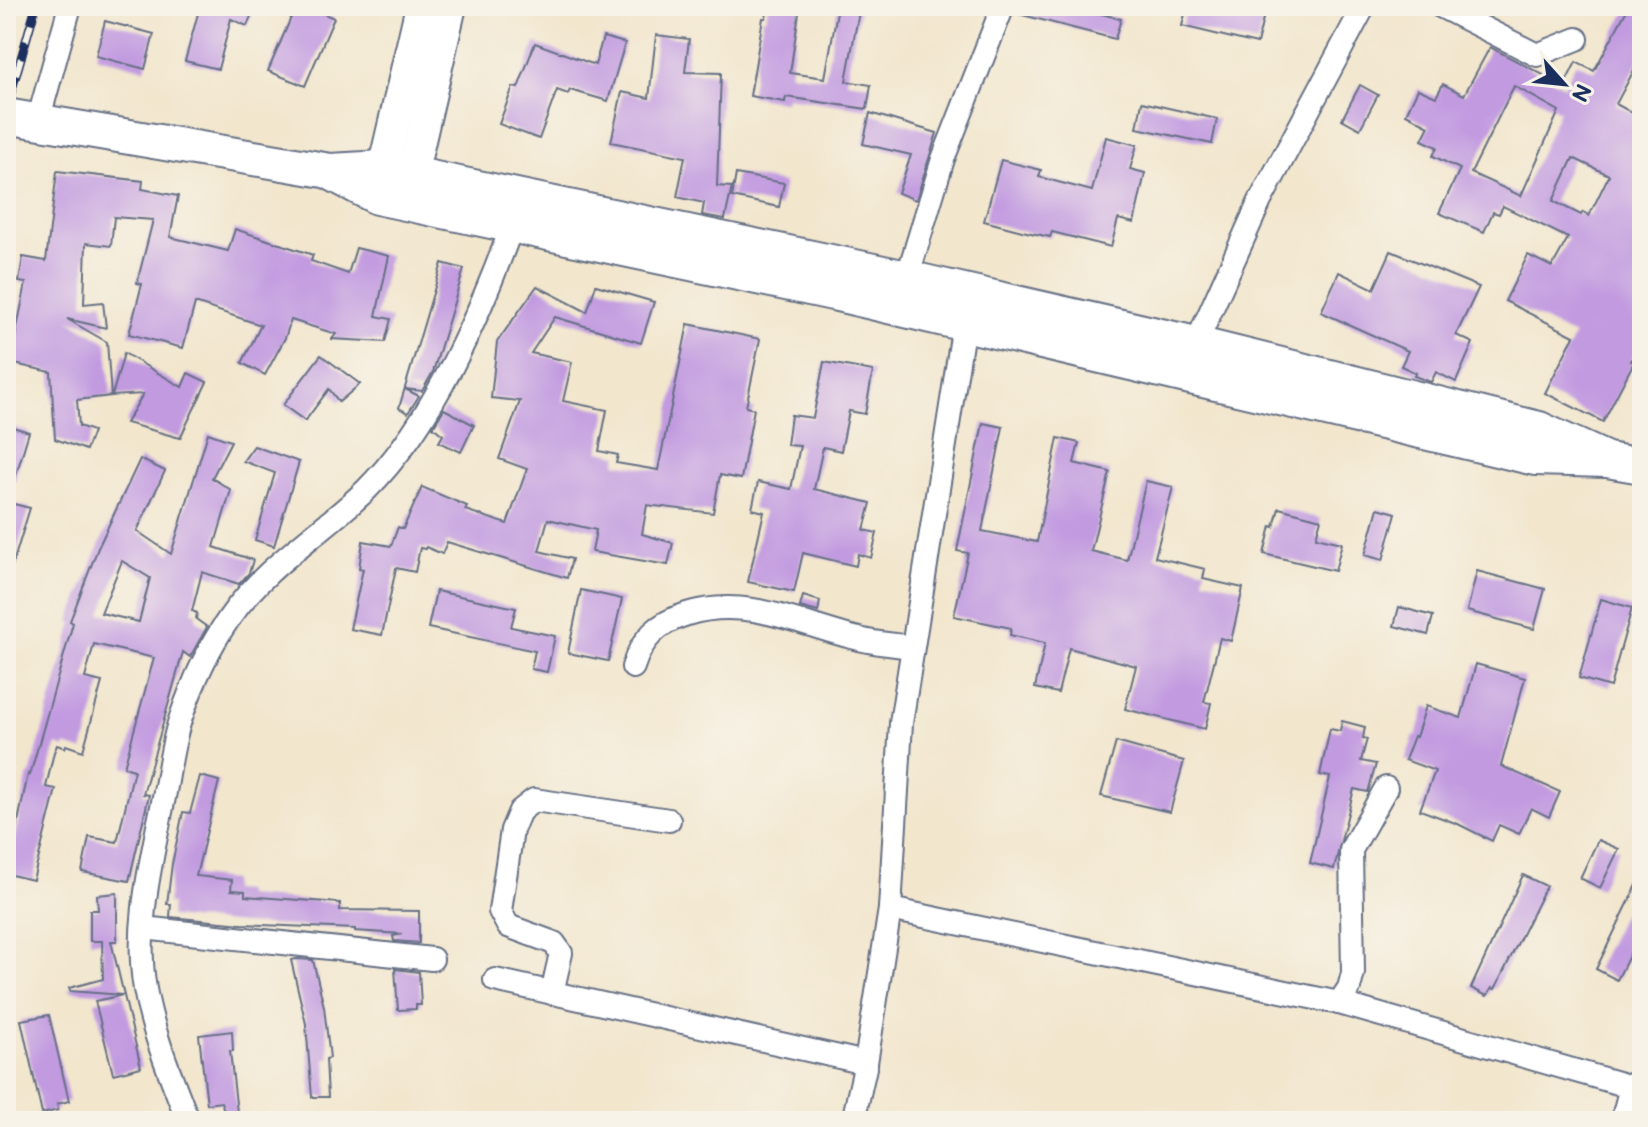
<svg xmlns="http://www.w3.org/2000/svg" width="1648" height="1127" font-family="'Balsamiq Sans',sans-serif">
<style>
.building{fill:#c19ae0;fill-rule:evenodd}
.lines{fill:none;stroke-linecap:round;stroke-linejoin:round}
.street-casing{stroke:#666f85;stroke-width:26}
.secondary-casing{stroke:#666f85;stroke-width:34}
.primary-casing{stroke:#666f85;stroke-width:38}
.street{stroke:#fff;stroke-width:22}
.secondary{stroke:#fff;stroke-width:30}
.primary{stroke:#fff;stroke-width:34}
.rail-casing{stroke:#1b2f5e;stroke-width:9}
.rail{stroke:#f7f3e8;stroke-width:6;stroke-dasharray:18;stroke-linecap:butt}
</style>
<rect width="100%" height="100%" fill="#f7f3e8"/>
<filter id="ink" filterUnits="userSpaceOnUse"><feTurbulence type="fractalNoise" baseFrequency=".0125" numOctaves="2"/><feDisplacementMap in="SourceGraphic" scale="16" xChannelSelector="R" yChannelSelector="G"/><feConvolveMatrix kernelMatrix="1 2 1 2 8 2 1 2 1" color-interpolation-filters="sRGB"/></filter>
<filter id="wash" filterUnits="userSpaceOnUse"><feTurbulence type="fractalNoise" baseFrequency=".006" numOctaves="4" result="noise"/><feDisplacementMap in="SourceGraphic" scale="32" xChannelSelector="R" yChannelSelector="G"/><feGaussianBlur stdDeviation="1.8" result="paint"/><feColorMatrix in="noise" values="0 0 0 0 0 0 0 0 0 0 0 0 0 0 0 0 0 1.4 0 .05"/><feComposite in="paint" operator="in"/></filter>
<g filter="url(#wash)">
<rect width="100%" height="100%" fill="#f2e6cd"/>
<g id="blocks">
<!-- building -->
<g class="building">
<path d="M200,6h55l-8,20 -16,-7 -13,50 -33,-8z"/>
<path d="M296,6h9l29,12 -29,68 -37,-15z"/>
<path d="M768,6h32l-10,67 35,5 13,-72h22l-14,75 25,4 -4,24 -81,-12 -1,5 -35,-6 13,-78h3z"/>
<path d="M1017,6h54l50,13 -6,20 -100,-26z"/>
<path d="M1187,6h79l-9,38 -75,-18z"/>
<path d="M1629,6l13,7v42l-26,49 26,14v221l-11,22 3,1 -31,60 -58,-29 29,-57 -69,-35 23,-46 24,12 16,-29 -65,-32 -4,8 -6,-2 -9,20 -45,-19 21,-44 -27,-13 4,-9 -15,-7 7,-14 -23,-12 12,-25 18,8 7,-13 21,11 26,-48 74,39 12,-24 18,9zM1514,86l45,25 -38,85 -50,-23zM1573,158l36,17 -20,41 -6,-4 -2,3 -28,-14z"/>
<path d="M105,21l49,13 -9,35 -49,-13z"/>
<path d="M656,35l33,4 -4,33 36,1 -4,113 15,1 -7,32 -23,-4 2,-12 -27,-6 8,-40 -74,-15 11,-50 27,6z"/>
<path d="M603,37l22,6 -17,58 -38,-11 -2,4 -11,-4 -18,49 -40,-15 14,-37 5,1 17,-45 60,22z"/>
<path d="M1360,85l18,10 -18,34 -18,-10z"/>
<path d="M1142,102l75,17 -5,25 -75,-16z"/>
<path d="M870,113l67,20 -21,67 -18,-7 13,-38 -48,-11z"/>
<path d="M1106,137l31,8 -7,24 15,4 -11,50 -16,-4 -7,28 -59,-15 -2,5 -28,-6 -38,-10 17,-61 40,10 -2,7 53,14z"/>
<path d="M57,171l86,10 -1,8 36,7 -8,41 58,14 7,-22 78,26 -2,6 37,13 8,-26 33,8 -13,60 15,3 -6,23 -53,-3 4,-5 -45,-14 -6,18 -20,37 -23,-12 19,-38 -66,-22 -12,45 -54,-14 13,-50 -5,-1 16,-63 -39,-3 -3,29 -25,-3 -2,61 19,-2 3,26 -39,-9 40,23 4,54 -34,4 2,26 14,5 -7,19 -31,-11 -4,-67 -41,-9 16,-80 -7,-1 4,-25 23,4z"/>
<path d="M736,174l48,9 -5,24 -47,-10z"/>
<path d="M1391,251l88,36 -23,48 17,8 -17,39 -20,-10 -5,10 -17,-6 2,-3 -15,-7 7,-15 -87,-39 18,-40 35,17z"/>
<path d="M442,263l22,6 -31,103 -11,19 -17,-2 14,7 -11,17 -9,-5z"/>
<path d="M596,285l58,17 -13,41 -86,-26 -24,36 41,9 -9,39 44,9 -8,41 19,4 -2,8 42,7 30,-146 72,15 -14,68 8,2 -13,70 -21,-4 -7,38 -66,-8 -5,29 31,9 -5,22 -76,-13 4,-22 -48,-11 -9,32 33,8 -5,19 -120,-36 -5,12 -16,-7 -1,2 -5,-1 -5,24 -19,-4 -14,67 -32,-6 13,-60 -4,-1 4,-27 28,5 7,-19 5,2 19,-42 45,19 -2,4 42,14 20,-55 -28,-10 21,-58 -29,-3 6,-56 40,-56 50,26z"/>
<path d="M124,353l58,34 6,-14 19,9 -27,56 -54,-15 17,-29 -31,2z"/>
<path d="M321,355l39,29 -21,18 -10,-13 -24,32 -22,-16z"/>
<path d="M824,362l49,9 -8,43 -16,-3 -8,40 -18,-4 -9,42 57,14 -7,27 13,3 -6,25 -13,-4 -2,12 -53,-13 -9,39 -46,-10 16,-70 -12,-3 6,-27 33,7 9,-43 -13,-1 4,-30 22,3z"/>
<path d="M444,409l30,16 -13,27 -22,-10 4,-7 -10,-8z"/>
<path d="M983,423l20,4 -21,104 55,11 21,-104 21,5 -5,20 36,9 -19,79 36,9 19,-79 27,6 -18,70 50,12 -2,10 40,9 -12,53 -11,-3 -16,64 7,1 -6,26 -80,-20 11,-43 -67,-18 -11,45 -23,-5 10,-45 -35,-8 1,-7 -57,-12 14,-63 -11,-2z"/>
<path d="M6,425l23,7 -19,63 -4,-1z"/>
<path d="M208,433l23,8 -19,37 19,12 -17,57 39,13 -4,13 -10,11 -37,-12 -10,39 5,2 -1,6 11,8 -17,30 -7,-5 -40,142 6,1 -20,86 -47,-9 7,-35 28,5 17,-72 -10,-3 30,-109 -60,-14 -9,34 17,4 -19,69 -17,-6 -1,3 -8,-3 -3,7 -8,35 10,2 -23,91 -26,-6 21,-100 2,1 43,-152 -3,-2 28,-73 42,-89 25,12 -28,60 34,23zM122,561l28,17 -11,44 -38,-9z"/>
<path d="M254,446l45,16 -25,84 -19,-6 20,-67 -32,-12z"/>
<path d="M10,503l20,5 -20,65 -4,-1v-56z"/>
<path d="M1279,508l42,11 -5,18 26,6 -7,28 -71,-17 7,-28 3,1z"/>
<path d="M1378,508l18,5 -13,47 -18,-5z"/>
<path d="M1477,571l68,18 -11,40 -67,-18z"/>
<path d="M581,590l41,9 -14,62 -40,-8z"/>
<path d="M436,591l80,17 -5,19 44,9 -8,36 -16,-3 4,-18 -107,-23z"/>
<path d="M803,596l17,5 -2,11 -18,-5z"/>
<path d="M1601,599l31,9 -22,79 -31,-9z"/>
<path d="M1399,607l34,9 -5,19 -34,-9z"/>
<path d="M1476,664l49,14 -24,88 59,26 -11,25 -18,-9 -12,26 -20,-9 -7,16 -34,-17 -38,-14 15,-39 -30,-11 9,-24 2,1 10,-31 35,12z"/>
<path d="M1342,721l23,6 -2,11 4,1 -6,22 15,3 -8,28 -14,-3 -20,80 -24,-6 20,-86 -10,-2 10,-46 10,2z"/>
<path d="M1116,742l68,19 -14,51 -69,-16z"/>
<path d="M200,776l19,5 -23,95 36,4 -1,10 14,1v5l95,7v7l79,1v32l-25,-2 -1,-5 9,-2 -47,-3v-2l-113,-5 -72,-7 1,-13h-4l5,-40 11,-52 7,1z"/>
<path d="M1598,840l21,9 -19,39 -20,-10z"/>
<path d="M1523,875l23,11 -51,103 -3,-1 -5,8 -16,-8z"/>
<path d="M1642,875v55l-25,50 -21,-11z"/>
<path d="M117,893v48h-6l30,126 -28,7 -18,-73 28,-6 -53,-4 -1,-3 34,-9 -1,-38h-12v-31h8l-1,-15z"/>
<path d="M297,959l16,1 11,47 6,51 -4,1 2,38h-16l-6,-73 -15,-64z"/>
<path d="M395,969l24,3 2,33h-5v4l-18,1z"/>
<path d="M49,1015l20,86 -12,3 1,6 -16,4 -21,-94z"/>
<path d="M232,1031l1,20h-3l8,70h-10l-7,-19 -14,2 -8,-69z"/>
</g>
</g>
</g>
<g filter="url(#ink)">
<use href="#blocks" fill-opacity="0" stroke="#666f85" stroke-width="2"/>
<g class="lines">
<!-- street casing -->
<g class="street-casing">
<g id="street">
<path d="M1440,6l97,49 40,-16"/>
<path d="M38,121l32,-115"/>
<path d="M907,278l36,-119 60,-153"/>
<path d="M1196,344l64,-143 104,-195"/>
<path d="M633,667c9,-29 25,-44 54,-53 65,-20 120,15 181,27 15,3 29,4 44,6"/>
<path d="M890,909l449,94 303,87"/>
<path d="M143,928l289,31"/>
<path d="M495,980l371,83"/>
<path d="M552,993l9,-40 -7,-10 -46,-17 -8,-15 12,-81 8,-19 14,-11 135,20"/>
<path d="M1339,1003l10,-15 4,-15 -2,-123 35,-62"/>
<path d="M188,1121c-16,-43 -35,-86 -43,-132 -11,-63 7,-130 19,-192 5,-25 8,-53 16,-77 12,-36 28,-72 50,-103 38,-54 91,-83 137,-128 66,-66 113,-175 145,-263"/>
<path d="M853,1121l13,-58 24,-154 11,-186 63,-399"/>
<path d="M1622,1121l9,-34"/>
</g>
</g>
<!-- secondary casing -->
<g class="secondary-casing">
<g id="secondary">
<path d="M378,191l43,-185"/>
<path d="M407,197l44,-191"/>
</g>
</g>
<!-- primary casing -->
<g class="primary-casing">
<g id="primary">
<path d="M6,116l324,55 53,-3 524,110 289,66 343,85 68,31"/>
<path d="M330,172l47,25 456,96 702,165 72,2 35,6"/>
</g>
</g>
<!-- street -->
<use href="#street" class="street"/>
<!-- secondary -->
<use href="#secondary" class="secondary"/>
<!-- primary -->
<use href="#primary" class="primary"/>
<!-- rail casing -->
<g class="rail-casing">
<path id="rail" d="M6,110l30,-104"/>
</g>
<!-- rail -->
<use href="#rail" class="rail"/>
</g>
</g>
<!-- margin -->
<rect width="1648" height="1127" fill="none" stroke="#f7f3e8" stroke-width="32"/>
<!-- north arrow -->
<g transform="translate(1564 84) rotate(117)" stroke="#f7f3e8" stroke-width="6" paint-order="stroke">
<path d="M0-6L14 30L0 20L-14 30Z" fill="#1b2f5e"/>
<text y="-12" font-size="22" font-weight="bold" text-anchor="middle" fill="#1b2f5e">N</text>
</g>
</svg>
